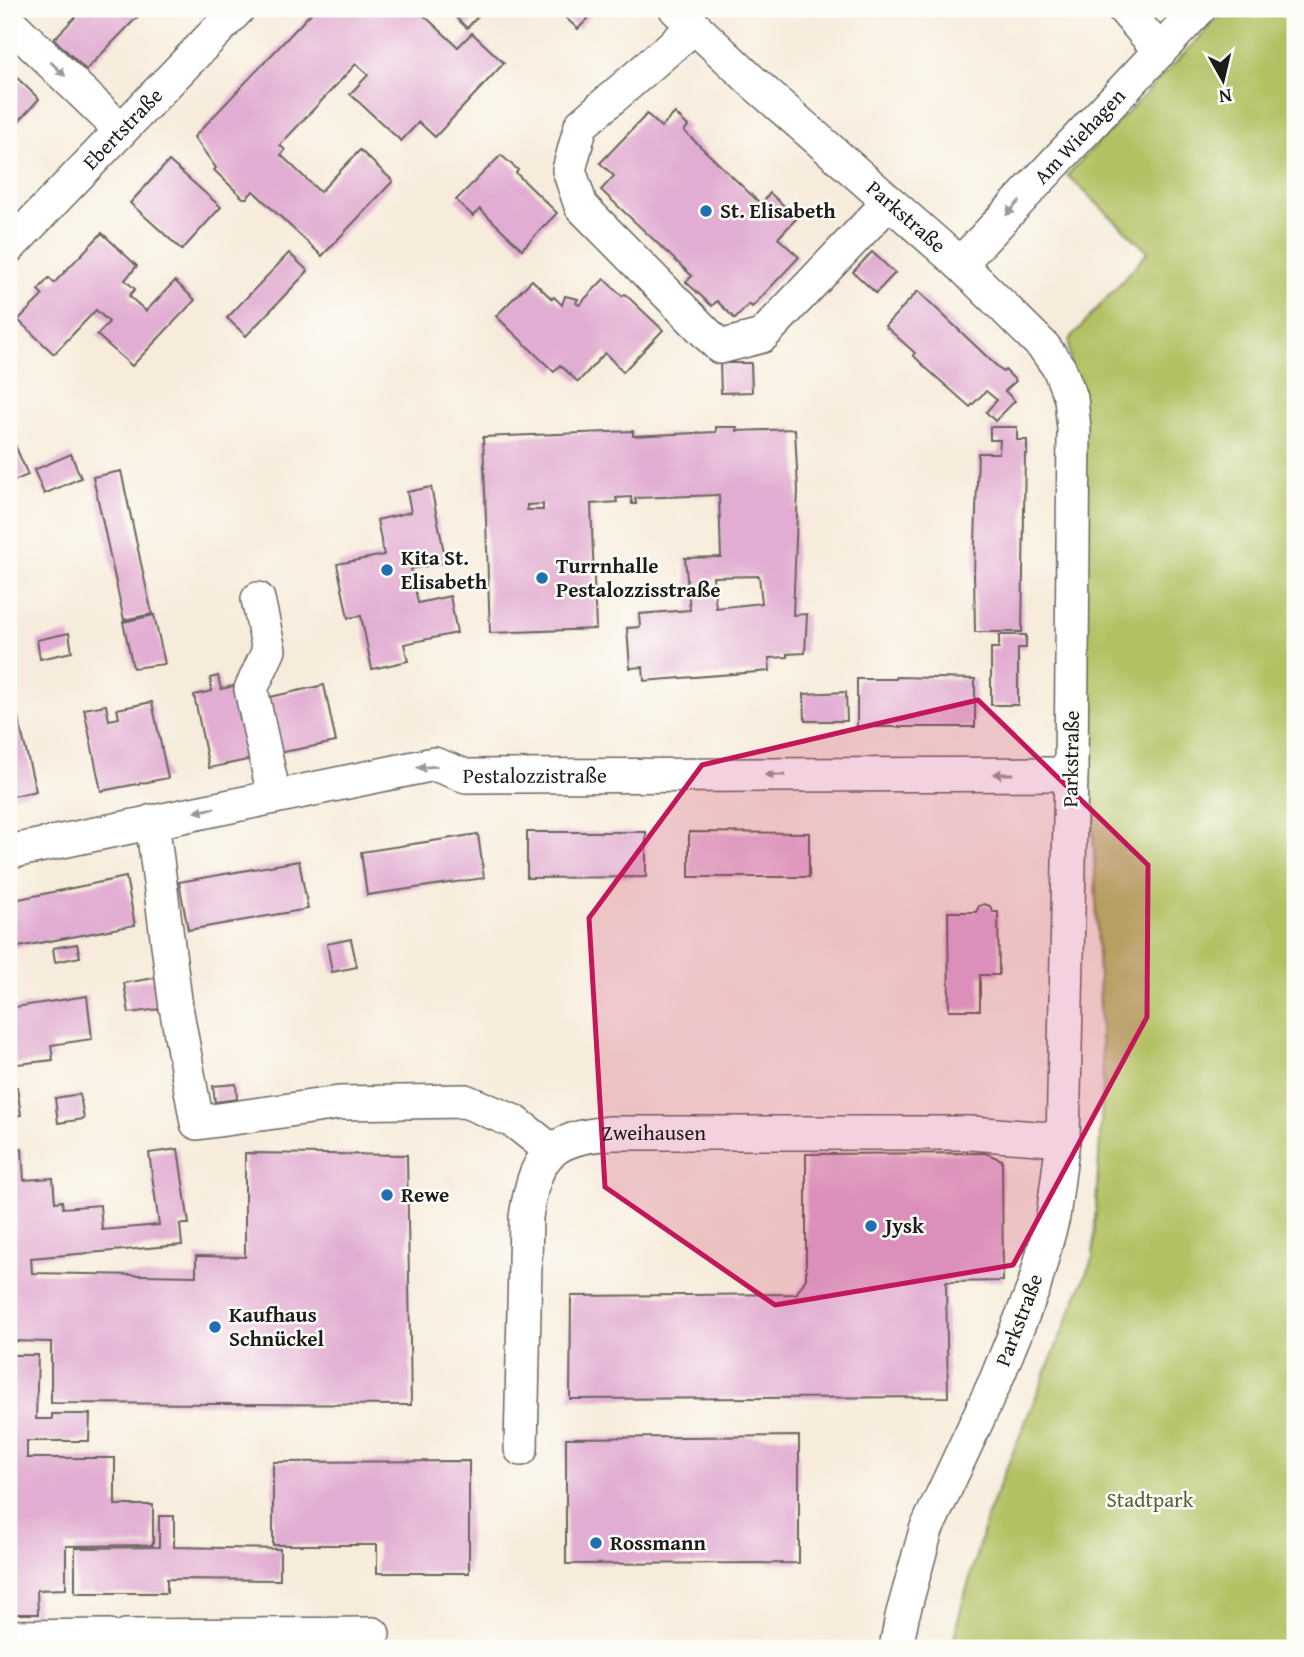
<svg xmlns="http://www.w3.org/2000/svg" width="1304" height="1657" font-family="'Gentium Book Plus',serif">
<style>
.green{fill:#b3c163;stroke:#686e40;stroke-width:2}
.building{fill:#e2add2;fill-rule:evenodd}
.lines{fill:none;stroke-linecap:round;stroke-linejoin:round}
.minor-casing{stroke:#69655f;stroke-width:36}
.minor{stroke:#fff;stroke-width:33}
.oneway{fill:#999}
.marked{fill:#c2185b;fill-opacity:0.2;stroke:#c2185b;stroke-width:5;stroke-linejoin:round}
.poi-dot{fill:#1f6fb2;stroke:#fdfcf7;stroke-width:2.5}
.labels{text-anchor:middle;stroke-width:5;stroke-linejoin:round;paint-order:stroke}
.street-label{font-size:21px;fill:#1c1c1c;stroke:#fdfcf7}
.poi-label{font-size:21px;font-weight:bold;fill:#1c1c1c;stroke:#fdfcf7;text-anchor:start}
.park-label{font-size:21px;fill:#585e38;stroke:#fdfcf7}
</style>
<rect width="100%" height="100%" fill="#fdfcf7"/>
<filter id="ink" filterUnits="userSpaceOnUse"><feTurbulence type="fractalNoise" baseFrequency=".0143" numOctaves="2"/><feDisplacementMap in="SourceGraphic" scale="14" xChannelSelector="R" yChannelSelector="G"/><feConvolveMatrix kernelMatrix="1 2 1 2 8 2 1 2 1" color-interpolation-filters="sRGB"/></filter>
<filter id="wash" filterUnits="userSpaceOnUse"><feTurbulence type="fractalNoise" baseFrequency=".00686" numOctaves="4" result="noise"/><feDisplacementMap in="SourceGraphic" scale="28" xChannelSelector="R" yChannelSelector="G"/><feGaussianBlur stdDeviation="1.57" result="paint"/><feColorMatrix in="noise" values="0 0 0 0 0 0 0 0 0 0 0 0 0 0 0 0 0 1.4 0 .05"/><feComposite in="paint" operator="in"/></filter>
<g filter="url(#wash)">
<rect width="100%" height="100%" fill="#f7ecdb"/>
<!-- green -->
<path class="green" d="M1227,9h68v1639h-343l6,-28 30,-107 105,-256 10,-172 -9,-235 -15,-258 -10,-252 79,-88 -81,-77z"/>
<g id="blocks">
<!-- building -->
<g class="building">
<path d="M83,9h62l-59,61 -32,-31z"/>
<path d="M313,9h104l41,38 14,-14 32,30 -69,74 -16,-15 -18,19 -51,-47 18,-19 -12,-11 -76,81 5,5 -4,5 39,37 40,-42 33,31 -71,75 -69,-65 -6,7h-4l-29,-28 2,-2 -22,-31 120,-127z"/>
<path d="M447,9h38l-18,19z"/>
<path d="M556,9h41l-19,20z"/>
<path d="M9,70l30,29 -30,33z"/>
<path d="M675,113l13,13 -4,5 77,73 9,-11 27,25 -19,20 21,19 -47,50 -3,-3 -14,15 -18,-18 -5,5 -26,-24 6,-6 -91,-86 13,-14 -14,-13 47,-49 14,13z"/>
<path d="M501,155l17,15 -2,3 41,40 -35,36 -42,-40 -7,7 -17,-16z"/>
<path d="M169,161l52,46 -39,43 -52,-47z"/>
<path d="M102,233l35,33 -12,14 10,9 -6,7 17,15 29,-30 20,19 -63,66 -35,-31 12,-13 -13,-12 -42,44 -36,-34 25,-25 -5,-5 11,-12 5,5z"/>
<path d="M872,252l23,21 -19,20 -23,-21z"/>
<path d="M289,253l19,18 -62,65 -19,-18z"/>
<path d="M604,279l18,17 3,-2 2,2 36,34 -40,42 -18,-19 -27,29 -18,-17 -6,7 -58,-56 36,-36 20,19 2,-2 8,8 3,-9 13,3 -2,4 3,2z"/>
<path d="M918,291l85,81 2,-2 11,11 -11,10 10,10 -20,20 -9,-9 11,-12 -11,-9 -16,16 -44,-39 -13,-13 2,-2 -30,-27z"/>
<path d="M720,363h31l1,29 -31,1z"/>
<path d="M716,427h21v4l58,-2 3,61 -5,125 14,-1 -2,39 -18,1 1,3 -19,1 1,13 -126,10 -1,-14 -13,1 -3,-40 13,-1 -1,-13 51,-4 -5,-52 36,-1 -2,-62 -84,3 1,6h-4l-1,-7 -15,1 1,4 -26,2 5,125 -106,4 -7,-196 150,-6v5l83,-4zM543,504v6h-16v-5zM759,576l3,27 -46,5 -3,-31z"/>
<path d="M990,427h27v13h10v14h-2l-3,178h-47l-1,-59 4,-120h21l1,-13h-10z"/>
<path d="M9,431l19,44 -19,8z"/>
<path d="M71,454l10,24 -37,16 -10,-24z"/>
<path d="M121,471l31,143 -28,6 -31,-143z"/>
<path d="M431,487l15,75 -35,7 7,34 32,-7 7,37 -53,11 4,17 -36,8 -11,-53 -13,2 -11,-54 47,-9 -7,-35 34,-8 -4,-20z"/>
<path d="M154,615l11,49 -32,4 -10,-46z"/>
<path d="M69,633l3,19 -32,7 -3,-19z"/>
<path d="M999,635h27v13h-8v57h-27v-57h8z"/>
<path d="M218,676l3,13 21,-5 15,74 -48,10 -15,-73 18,-4 -2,-13z"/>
<path d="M896,677l79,2v48h-118v-48h39z"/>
<path d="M9,681l27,110 -27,6z"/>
<path d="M324,685l12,57 -63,12 -12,-55z"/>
<path d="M846,692l1,29h-42l-1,-27z"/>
<path d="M152,702l16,76 -67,13 -17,-82 22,-4 3,15 10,-2 -2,-9z"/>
<path d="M527,832h119v45l-119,1z"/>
<path d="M689,832l120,1v44h-120z"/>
<path d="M478,834l6,44 -117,17 -6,-43z"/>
<path d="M299,861l9,48 -120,21 -9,-48z"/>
<path d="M126,877l9,48 -122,23 -4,-19v-28z"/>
<path d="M984,904l6,2 3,6h5l1,63h-19v35h-31l-1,-98h28l3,-6z"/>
<path d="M351,939l6,28 -25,5 -5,-28z"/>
<path d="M77,944l3,13 -25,5 -2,-14z"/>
<path d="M155,978l5,31 -31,4 -5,-30z"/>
<path d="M87,996l5,43 -41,6 2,15 -44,5v-57z"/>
<path d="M236,1084l1,15 -22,3 -2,-16z"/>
<path d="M17,1087l4,28 -12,2v-29z"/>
<path d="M80,1094l4,25 -26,4 -3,-25z"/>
<path d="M22,1149l2,31 29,-2 2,24 7,-1 1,7 37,-3 2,25 57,-5 -10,-72 29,-4 11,75h-9l2,21 -151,13 1,15 164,3v-20l49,1v-104l162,2 4,250 -360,-2v-61l-39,-1v14h26l-2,64h16v-5h38l-1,27h-62v17h88v47h38v40l-87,1v43l-29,1 1,24h-29v-464z"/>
<path d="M985,1153l17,7 1,121 -57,1 2,115 -378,2 1,-103 225,-2 10,-15v-125z"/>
<path d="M799,1436v127l-233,1v-126z"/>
<path d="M469,1461v112h-92v-28h-104v-83z"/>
<path d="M159,1516h15v31l106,2v31l-113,-1v14h-92v-45l84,-1z"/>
</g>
</g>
</g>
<g filter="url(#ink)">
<use href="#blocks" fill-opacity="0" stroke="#69655f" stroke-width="2"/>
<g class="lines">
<!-- minor casing -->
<g class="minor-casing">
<g id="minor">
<path id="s1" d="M676,9l78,74 206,181 84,83 15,21 12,30 3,31 -3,345 -8,366 -10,77 -19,70 -38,93 -70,150 -24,87 -6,31"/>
<path d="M1124,9l36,42"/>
<path d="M9,22l112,108"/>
<path d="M694,27l-113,98 -12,45 12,36 139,141 42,-11 126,-133"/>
<path id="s2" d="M9,247l229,-238"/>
<path id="s3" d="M960,264l239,-255"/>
<path d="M258,599l11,51 -18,39 23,107"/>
<path d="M152,821l24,186 21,116 142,-20 126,-2 50,21 37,29"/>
<path id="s4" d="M9,852l425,-88 32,12 605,-2"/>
<path id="s5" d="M521,1449l5,-232c9,-60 22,-79 85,-84h360l92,7"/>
<path d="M126,1636l247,-2"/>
<path d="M9,1637l100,-1"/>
</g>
</g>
<!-- minor -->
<use href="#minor" class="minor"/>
</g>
<!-- one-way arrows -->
<defs><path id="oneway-solid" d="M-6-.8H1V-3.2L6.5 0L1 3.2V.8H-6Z" transform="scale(1.75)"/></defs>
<g class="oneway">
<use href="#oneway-solid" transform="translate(58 69) rotate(44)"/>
<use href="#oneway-solid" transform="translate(1013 208) rotate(133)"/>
<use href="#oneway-solid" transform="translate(427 767) rotate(176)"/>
<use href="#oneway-solid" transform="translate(1003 774) rotate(180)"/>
<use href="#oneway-solid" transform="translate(775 775) rotate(180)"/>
<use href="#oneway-solid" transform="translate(205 810) rotate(169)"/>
</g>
</g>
<!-- marked area -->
<path class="marked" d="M978,700l170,165 -1,152 -134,248 -238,40 -170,-118 -16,-269 113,-153z"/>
<!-- markers -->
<g class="poi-dot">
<circle cx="706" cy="211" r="7"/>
<circle cx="387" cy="570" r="7"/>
<circle cx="542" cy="578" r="7"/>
<circle cx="387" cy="1195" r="7"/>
<circle cx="871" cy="1226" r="7"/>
<circle cx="215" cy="1327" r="7"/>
<circle cx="596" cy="1543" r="7"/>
</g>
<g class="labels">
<!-- street labels -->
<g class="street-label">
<text dy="7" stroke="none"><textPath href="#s2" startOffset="164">Ebertstraße</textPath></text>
<text dy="7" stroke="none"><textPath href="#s3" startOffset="175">Am Wiehagen</textPath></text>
<text dy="7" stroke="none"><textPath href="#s1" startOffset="310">Parkstraße</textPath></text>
<text transform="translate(1071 759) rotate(-89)" y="7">Parkstraße</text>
<text dy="7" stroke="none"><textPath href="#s4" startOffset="537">Pestalozzistraße</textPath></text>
<text dy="7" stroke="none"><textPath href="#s5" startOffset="410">Zweihausen</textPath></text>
<text transform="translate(1019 1320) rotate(-69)" y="7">Parkstraße</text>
</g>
<!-- poi labels -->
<g class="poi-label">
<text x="720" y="218">St. Elisabeth</text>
<text x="401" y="565">Kita St.<tspan x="401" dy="24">Elisabeth</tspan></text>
<text x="556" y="573">Turrnhalle<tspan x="556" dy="24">Pestalozzisstraße</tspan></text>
<text x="401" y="1202">Rewe</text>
<text x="885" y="1233">Jysk</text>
<text x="229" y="1322">Kaufhaus<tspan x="229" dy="24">Schnückel</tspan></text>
<text x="610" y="1550">Rossmann</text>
</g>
<!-- park labels -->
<g class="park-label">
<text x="1150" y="1507">Stadtpark</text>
</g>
</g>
<!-- margin -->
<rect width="1304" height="1657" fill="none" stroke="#fdfcf7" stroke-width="35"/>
<!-- north arrow -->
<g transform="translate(1223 80) rotate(172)" stroke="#fdfcf7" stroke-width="5" paint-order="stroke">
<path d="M0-5L12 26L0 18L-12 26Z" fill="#1c1c1c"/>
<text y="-10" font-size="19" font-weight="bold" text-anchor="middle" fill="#1c1c1c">N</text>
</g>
</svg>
